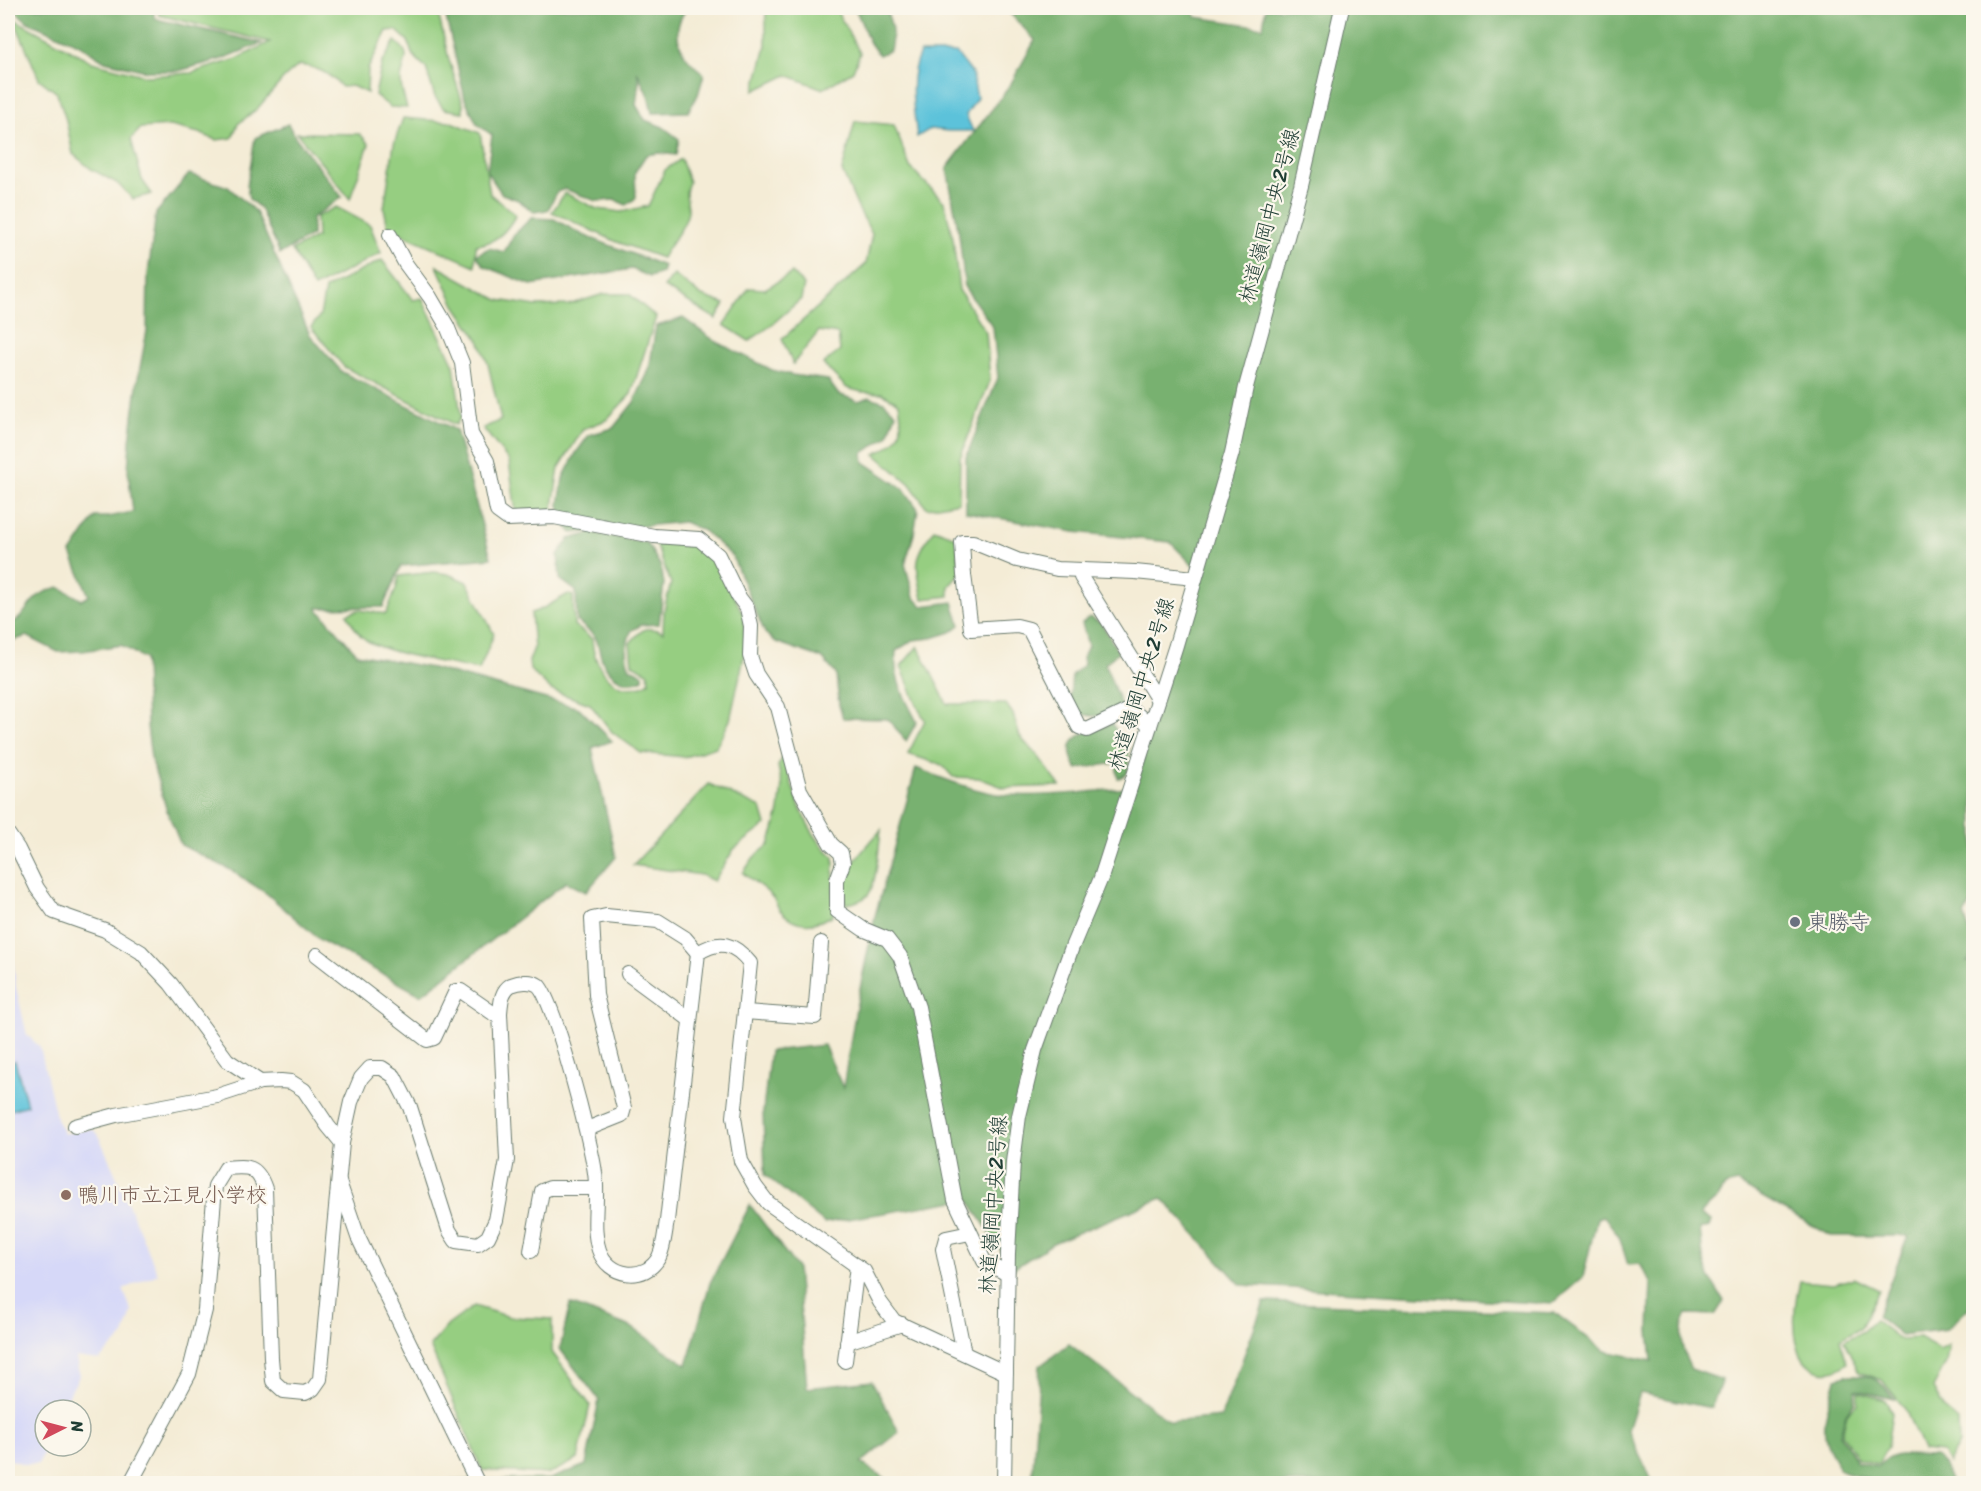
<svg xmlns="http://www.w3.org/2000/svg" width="1981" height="1491" font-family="Sriracha,'Klee One',sans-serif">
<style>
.built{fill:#d6d8f8}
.green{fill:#96ce81;stroke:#5a865a;stroke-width:1.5}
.forest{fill:#78b16f;stroke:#4c7752;stroke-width:1.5}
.water{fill:#5cc2da;stroke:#3e8087;stroke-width:1.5}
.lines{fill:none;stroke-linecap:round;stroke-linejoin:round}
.minor-casing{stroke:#6a7a6d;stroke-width:16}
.minor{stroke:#fff;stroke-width:14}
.worship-dot{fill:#6b7280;stroke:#fbf7ec;stroke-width:2}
.education-dot{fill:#8d6e63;stroke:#fbf7ec;stroke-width:2}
.labels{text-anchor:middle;stroke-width:4.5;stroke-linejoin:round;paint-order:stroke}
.street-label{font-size:21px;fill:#1f3d34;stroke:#fbf7ec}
.worship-label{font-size:21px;fill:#5b616d;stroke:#fbf7ec;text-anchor:start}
.education-label{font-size:21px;fill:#785e54;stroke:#fbf7ec;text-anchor:start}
</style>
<rect width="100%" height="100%" fill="#fbf7ec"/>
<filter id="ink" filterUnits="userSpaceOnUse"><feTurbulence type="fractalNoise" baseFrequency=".0167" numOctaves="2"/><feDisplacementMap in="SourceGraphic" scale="12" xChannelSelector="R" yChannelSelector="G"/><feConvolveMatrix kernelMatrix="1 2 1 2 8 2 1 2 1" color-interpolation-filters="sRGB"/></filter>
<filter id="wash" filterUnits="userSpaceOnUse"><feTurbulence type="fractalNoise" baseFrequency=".008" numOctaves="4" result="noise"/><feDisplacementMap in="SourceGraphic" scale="24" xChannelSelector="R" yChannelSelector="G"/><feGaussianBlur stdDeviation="1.35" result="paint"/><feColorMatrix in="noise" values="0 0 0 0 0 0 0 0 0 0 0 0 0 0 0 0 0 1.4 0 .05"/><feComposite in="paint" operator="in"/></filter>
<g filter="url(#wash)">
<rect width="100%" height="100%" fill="#f4ecd6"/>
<!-- built -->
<path class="built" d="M8,958l5,1 3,29 11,47 13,12 17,74 7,13 28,-5 6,5 60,140 -35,15 9,23 -8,23 -25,25 -23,-3 3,19 -18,34h-16v36h2l-9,18h-14l-16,-5z"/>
<!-- green -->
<g class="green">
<path d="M157,8h280l12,52 14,44v8l-19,-3 -9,-12 -9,-29 -14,-14 -4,-13 -12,-11 -9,1 -19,38 -1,24 -15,-7 -10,1c-13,-14 -25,-20 -43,-22l-15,13 -27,31 -19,15 -6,14 -16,2 -17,-7 -29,-7 -29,2 -10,11 11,41 10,14 -19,5 -16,-16 -26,-14 -18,-15 -7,-34 -9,-27 -18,-14 -25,-60 78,43 55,14 44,-3 46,-14 33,-17 -111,-27z"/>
<path d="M766,8h69l25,45 -7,18 -30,18 -36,-14 -33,16 12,-44z"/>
<path d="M395,41c19,14 8,20 6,38 -1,9 4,21 6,29l-17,-1 -15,-12 7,-32z"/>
<path d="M403,118l48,4 29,11 10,61 26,21c-10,17 -20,28 -40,30l-1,21 -87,-38 -4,-20 10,-64z"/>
<path d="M855,121l39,4 16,42 34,35 9,36 6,52 27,43 4,48 -30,77 -1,44 -32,6 -17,-24 -35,-30c27,-12 29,-23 24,-51l-17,-10 -20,-1 -15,-4 -24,-24 17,-13 -2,-17 -19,-3 -26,33 -11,-25 84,-75 6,-30 -14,-26 -16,-37z"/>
<path d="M297,133l63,1 9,10 -19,55z"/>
<path d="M681,159l8,23c-6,14 -1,16 -1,29 -2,16 -19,33 -26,47l-45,-16 -65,-30 13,-19 32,16 24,3 27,-6 17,-36z"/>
<path d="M336,207l34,18 11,28 -67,35 -22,-38 25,-13 -1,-20z"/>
<path d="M382,260l31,40 9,-2 32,67 7,52 -5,8 -112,-58 -33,-40 9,-11 5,-27z"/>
<path d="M437,266l61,34 38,6 32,-1 36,-11h25l27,23 -25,77 -25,26 -23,9 -24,39 -7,44 -36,1 -7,-52 -26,-33 18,-8 -13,-56 -9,-24 -24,-35z"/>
<path d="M792,273l12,12 -3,14 -32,28 -20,14 -25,-16 25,-37 16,1z"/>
<path d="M674,275l28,21 23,8 -9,15 -52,-32z"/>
<path d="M934,529l22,8 4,37 -11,12v10l-26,3c-7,-36 -11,-38 11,-70z"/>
<path d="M674,542h21l9,7 15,18 25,49 1,36 -15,68 -14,27 -31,10 -44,-4 -29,-21 -22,-28 -39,-14 -21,-20 -1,-9 5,-13 -3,-35 11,-4 26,-15 5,2 1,29 18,14c1,24 18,53 44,48 6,-1 9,-1 13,-5l-1,-10 -16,-8 -2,-21c12,-14 15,-18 33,-11l1,-22 7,-27 -16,-40z"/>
<path d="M434,572l14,2 19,8 27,52 -15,36c-29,-7 -89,-15 -113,-30 -9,-6 -14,-17 -19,-26l12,-4 27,4 10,-25 3,-13z"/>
<path d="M918,646l29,58h59l7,10 7,23 18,19 22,30 -55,2 -26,-10 -26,-1 -11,-12 -34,-11 17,-34 -7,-12 -17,-42z"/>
<path d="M784,755c8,35 21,78 50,102l-1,58c-17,11 -38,13 -53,-5 -3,-3 -4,-9 -7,-12 -7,-10 -21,-17 -30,-25l11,-16 15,-12 5,-15 5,-19 3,-26 -4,-19z"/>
<path d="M709,784l52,24 5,17 -32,24 -20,32 -13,-6 -68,-10z"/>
<path d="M881,830c-2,14 -4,54 -13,65 -6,6 -14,8 -22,9 -11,-29 18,-54 35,-74z"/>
<path d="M1854,1278l25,12 -18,37 -21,12 7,24c-7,6 -15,10 -25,8 -35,-7 -29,-64 -22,-90l34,3z"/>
<path d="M474,1306l36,11 42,2v33l38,53 -12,54 -29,15 -67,-4 -52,-124 18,-21z"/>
<path d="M1875,1320l24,19 20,-1 21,12 9,-5 -3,18 -13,25 12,22 13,11 1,23 -11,19 -6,-11 -19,-2 -18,-41 -23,-29 -23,-8 -15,-31 19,-10z"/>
<path d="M1858,1392l27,8 7,13 -5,34 -9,17 -20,-5 -16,-25 5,-20 10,-10z"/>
</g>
<!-- forest -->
<g class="forest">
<path d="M12,8h140l4,11 106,24 -40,16 -44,12h-32l-41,-10 -25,-16 -52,-23z"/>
<path d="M444,8h243c-19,25 -7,48 17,66l-6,21 -10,17 -36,1 -3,-15 -12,-27 2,10 -3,24 9,15 18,7 16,12 -3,16 -18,-2 -12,2 -11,17 1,26 -10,7 -11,-5 -19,1 -31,-12 -8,3 -9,18 -14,2 -16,-12 -16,-6 -15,-22 5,-37 -15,-11 -12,-25z"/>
<path d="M855,8h30c7,15 9,26 5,42l-11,5 -9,-12z"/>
<path d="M1005,8h187l4,9 67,10 3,-19h707l1,891 -10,16 10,30 -1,9 -6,8 6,-1 1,342 -27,26 -46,6 -24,-19 31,-80h-77l-93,-53 -13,3 -7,12 -18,16 11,7 -2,6 -9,2 3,29 6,19 15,24 -9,14 -28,-1c-10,19 -6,37 4,55l31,11 -11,28 -71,-15 -12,37 25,53h-621l8,-117 29,-22 101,78 51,-5 43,-115 291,11 50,38 47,10 -3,-30 2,-49 -11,-18 -12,1 -9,-29 -15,-20 -7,2 -14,59 -31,27 -311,-19 -79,-87 -109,45 -40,26 -45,-70 -144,24 -59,-48 -2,-64 7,-60 54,-6 19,43 13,-80 19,-92 41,-148c25,10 63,25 89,27 42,2 87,-3 129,-8l66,-215 -30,-30 -96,-10 -108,-20v-55l32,-79 -5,-51 -28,-39 -6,-54 -12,-66 62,-81 26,-47z"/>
<path d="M288,124l8,14 46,59 -30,21v17l-32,19 -20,-46 -11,-9 -2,-13 8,-48z"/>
<path d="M189,174l39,13 28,25 54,123 32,37 114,58 35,128 -90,8 -18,41 -66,1 40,46 75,14 147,40 33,33 -20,7 24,109 -30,35 -20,-10 -145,113 -101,-55 -54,-47 -37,-24 -48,-24 -14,-34 -16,-53 -4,-32 -2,-67 -24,-14 -38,6 -25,1 -31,-16 -15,5 -4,4v-21c12,-2 17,-14 25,-23 7,-8 16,-11 26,-14l23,13 7,-4 -18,-43 24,-36h13l25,-5 -5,-41 2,-30 8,-63 9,-47 1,-57 8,-61z"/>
<path d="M531,218l23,1 29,16 81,31 -2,7 -12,4 -18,-8 -101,16 -47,-19 -8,-11 13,-7 15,4 10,-17z"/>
<path d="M683,318l32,23 57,29 20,5 36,5 10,14 20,7 12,-4 14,5 12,11 -8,23 -25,17 1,9 40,27 14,20 -4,25 -9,30 9,33 8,9 31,-4 7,23 -9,7 -19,6 -19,2 -17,11c-3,29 9,47 21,71l-11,19 -18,-22 -45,-1 -4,-13 -3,-31 -14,-16 -46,-16 -11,-9 -33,-77 -28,-25 -20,-9 -112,11 -10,-12 -3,-16 4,-27 13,-25 13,-18 24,-7 21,-26 15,-32 7,-44z"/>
<path d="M594,533l53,10 13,22 4,18 -5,41 -18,1 -10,6c-5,15 -7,23 -1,37l13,6v5c-16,8 -30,0 -39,-15 -5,-8 -4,-19 -9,-27 -5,-6 -12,-11 -18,-16l-1,-30 -16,-12 -2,-24 11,-16z"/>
<path d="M1090,617l12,7 16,28 -13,12 17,44c-17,8 -27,11 -45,4l-7,-15 2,-22 12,-10 -1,-8 5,-11 -6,-23z"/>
<path d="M1112,724l17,24 -1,25 -10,6 -2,-16 -39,6c-20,-33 10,-37 35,-45z"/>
<path d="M750,1205l47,63 10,120 65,-7 27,51 -38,31 31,20 -477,1 28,-3 107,-2 36,-14 13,-65 -39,-51 10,-45 61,23 56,38 23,-82z"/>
<path d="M1849,1375c25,-1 31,4 45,24l-38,-9 -2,13 -8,11 -6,21 17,27 21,4c18,-18 35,-9 57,-10l8,8 8,19h-75l-2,-2 -28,-8 -7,-4c-3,-10 -9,-16 -12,-25 -7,-22 4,-45 9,-65z"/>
</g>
<!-- water -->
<g class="water">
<path d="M920,53h36l16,20 5,25 -11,17 7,16h-25l-18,-2 -13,8c-3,-26 -10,-59 3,-84z"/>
<path d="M15,1061l12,44 -19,6v-48z"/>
</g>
</g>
<g filter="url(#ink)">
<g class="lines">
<!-- minor casing -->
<g class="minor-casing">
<g id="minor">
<path d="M390,235l15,28 25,34 17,29 15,37 9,71 16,27 10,50 11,8 46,-2 100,19 45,3 19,16 20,41 9,12 4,18 -1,30 6,18 22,33 22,83 31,54 10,9 2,10 -6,17v31l26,18 24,10 13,17 18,51 37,193 29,61 23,13"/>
<path d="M1081,570v7l77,123"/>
<path d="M1150,726l-15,-14 -6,-2 -42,20 -8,-3 -50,-98 -12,-3 -46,3 -7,-54 -2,-33h11l44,18 40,9 78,3 60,6"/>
<path d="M8,834l10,15 19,39 17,24 51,18 36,22 30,32 56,76 33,22"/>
<path d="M317,955l110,85 7,-2 22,-47h5l39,27"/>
<path d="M628,974l61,45"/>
<path d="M745,1012l70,5 6,-74"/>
<path d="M75,1126l41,-11 101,-19 43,-14 21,-1 10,1 13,8 24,36 14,17"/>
<path d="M587,1129l35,-14 2,-7 -28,-113 -4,-76 14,-3 52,5 27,17 13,15"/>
<path d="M339,1182l19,55 120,247"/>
<path d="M531,1251l11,-60 8,-3h46"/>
<path d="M847,1342l55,-18"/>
<path d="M964,1353l-21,-104 3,-11 24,-5"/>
<path d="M845,1361l12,-95"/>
<path d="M130,1484l59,-110 16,-64 10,-124 11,-18c22,-2 31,-3 39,21l6,169 2,23 11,10 21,2 8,-4 7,-10 22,-236 9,-41 10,-24 9,-10h12l12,8 16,31 39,123 7,11 22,3 10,-7 8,-17 11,-60 -7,-147c1,-10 1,-22 11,-28 8,-3 20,-5 27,0 16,13 54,161 57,188 4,25 -4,53 4,77 9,27 46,33 60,7 5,-10 6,-26 8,-36l31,-268c22,-14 36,-10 52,10l-16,154 7,44 14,25 13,17 96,68 16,31 14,19 112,52"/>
<path d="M1004,1484l4,-231 5,-91 6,-46 16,-66 37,-103 29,-69 75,-233 56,-192 14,-66 55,-201 41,-178"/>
</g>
</g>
<!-- minor -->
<use href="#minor" class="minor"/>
</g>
</g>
<!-- markers -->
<circle class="worship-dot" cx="1795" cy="922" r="6"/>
<circle class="education-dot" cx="66" cy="1195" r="6"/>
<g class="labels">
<!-- street labels -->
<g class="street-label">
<text transform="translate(1269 216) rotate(-75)" y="7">林道嶺岡中央2号線</text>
<text transform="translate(1141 684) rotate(-73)" y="7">林道嶺岡中央2号線</text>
<text transform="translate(993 1205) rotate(-86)" y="7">林道嶺岡中央2号線</text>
</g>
<!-- worship labels -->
<g class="worship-label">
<text x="1807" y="929">東勝寺</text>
</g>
<!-- education labels -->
<g class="education-label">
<text x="78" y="1202">鴨川市立江見小学校</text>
</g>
</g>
<!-- margin -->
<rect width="1981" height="1491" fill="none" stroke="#fbf7ec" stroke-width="30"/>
<!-- north arrow -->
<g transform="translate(63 1428) rotate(84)"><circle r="28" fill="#fbf7ec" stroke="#a3ada2" stroke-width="1.5"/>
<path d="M0-4.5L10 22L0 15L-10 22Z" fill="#d1495b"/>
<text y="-9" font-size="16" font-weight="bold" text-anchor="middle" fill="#1f3d34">N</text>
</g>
</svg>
